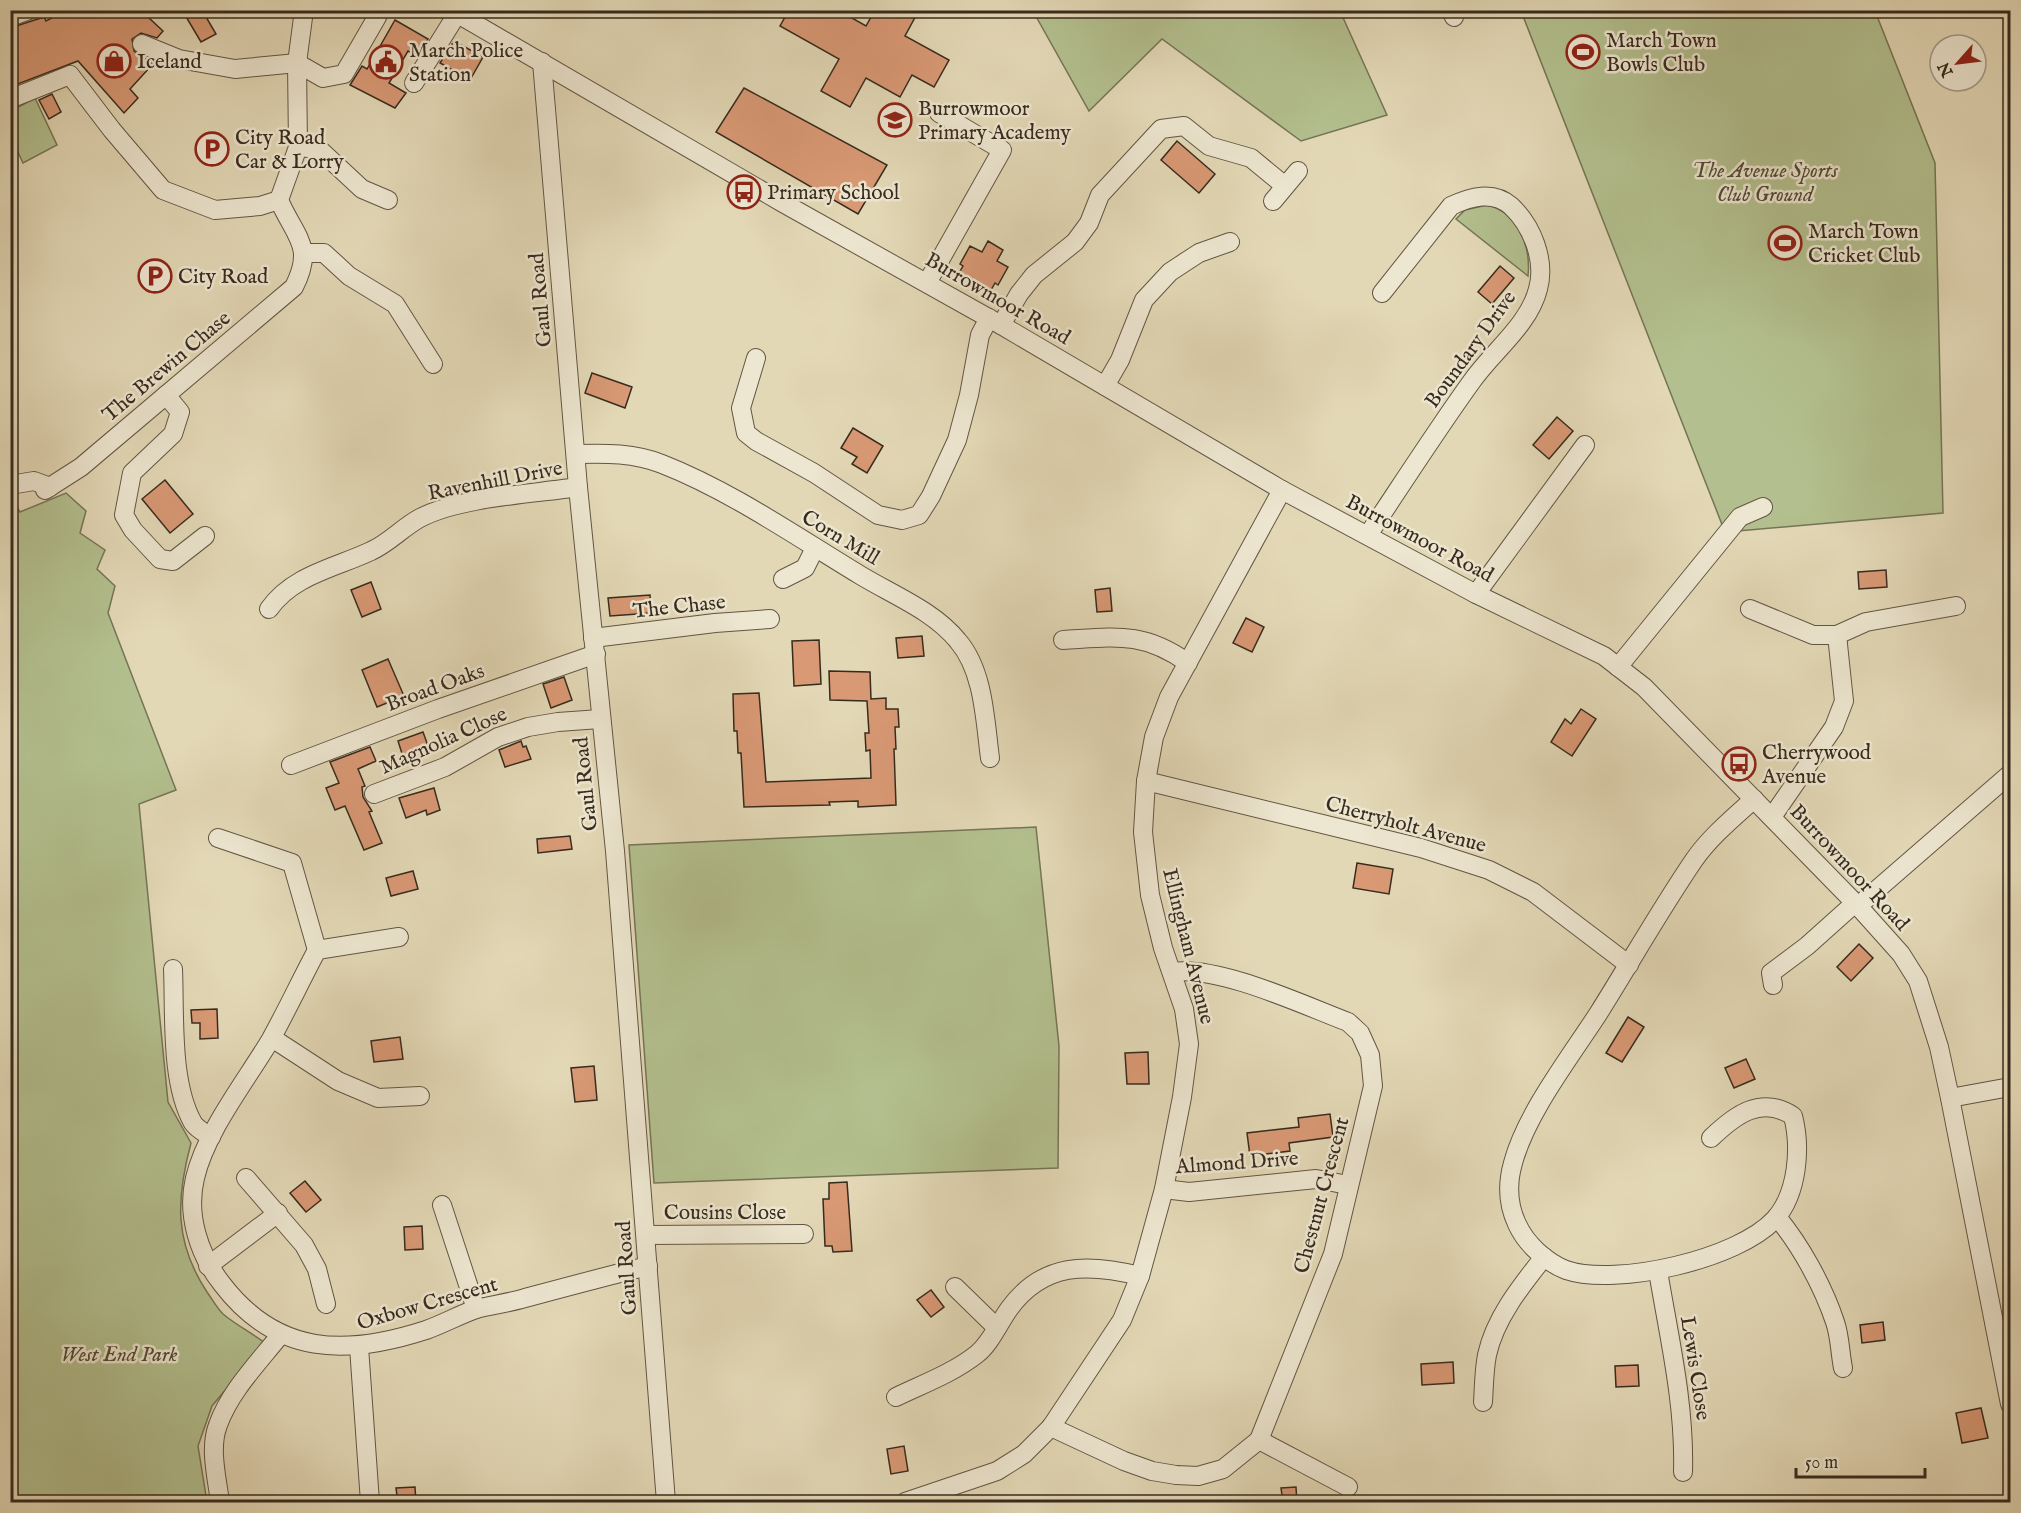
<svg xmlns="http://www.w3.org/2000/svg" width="2021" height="1513" font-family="'IM FELL English',serif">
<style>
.green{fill:#b3bf8e;stroke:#757556;stroke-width:1.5}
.building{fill:#d99975;stroke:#372b1e;stroke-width:1.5}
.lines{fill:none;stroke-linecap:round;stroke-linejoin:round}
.minor-casing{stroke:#625644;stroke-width:20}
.minor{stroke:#ede6d0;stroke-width:18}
.labels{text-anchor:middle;stroke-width:5;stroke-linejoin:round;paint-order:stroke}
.poi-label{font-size:21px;fill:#372b1e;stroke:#ede6d0;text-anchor:start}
.park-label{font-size:21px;font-style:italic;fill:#504934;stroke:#ede6d0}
.street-label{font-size:21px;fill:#372b1e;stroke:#ede6d0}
</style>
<rect width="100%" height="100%" fill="#e3d8b6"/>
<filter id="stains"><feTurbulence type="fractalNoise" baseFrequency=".00333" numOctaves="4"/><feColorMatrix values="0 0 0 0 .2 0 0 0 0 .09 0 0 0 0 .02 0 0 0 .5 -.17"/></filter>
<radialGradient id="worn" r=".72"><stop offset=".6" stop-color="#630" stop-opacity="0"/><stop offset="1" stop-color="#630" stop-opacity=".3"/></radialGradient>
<!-- green -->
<g class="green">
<path d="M1033,11h307l47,104 -86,26 -139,-102 -73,72z"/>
<path d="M1521,11h354l60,152 8,350 -205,18 -15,-4z"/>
<path d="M35,98l22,47 -34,18 -12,-26v-26z"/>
<path d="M1487,205c31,7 44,41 41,71l-72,-57 9,-9z"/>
<path d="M66,493l20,18 -6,22 25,17 -8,19 18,17 -7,27 68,177 -37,14 29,298 23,41c-15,56 -17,99 16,149 5,7 10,16 16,22 13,11 29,19 42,29l-53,63 -14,40 9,56h-196v-1005l9,15z"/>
<path d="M1036,827l23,219 -1,122 -404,15 -25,-338z"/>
</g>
<!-- building -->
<g class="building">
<path d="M67,10h79l2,7 15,14 -6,7 -16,-5 -9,6 2,12 19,13 -23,25 8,9 -14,15 -46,-52 -68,26v-59l34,-11 2,4z"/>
<path d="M182,10h20l14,24 -15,8z"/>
<path d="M789,10h49l28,16 9,-16h44l-14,26 44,24 -15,27 -22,-12 -12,22 -34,-19 -16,29 -29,-16 18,-32 -59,-33z"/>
<path d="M395,20l33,19 -11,17 -9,-5 -19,32 17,10 -11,15 -45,-23 12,-19 5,3z"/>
<path d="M454,41l29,16 -13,23 -30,-17z"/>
<path d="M744,88l143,77 -29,49 -142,-82z"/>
<path d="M52,94l9,18 -12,7 -10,-19z"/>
<path d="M1177,141l38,33 -16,19 -38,-33z"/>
<path d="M988,241l15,9 -6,11 11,6 -10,18 -3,-2 -4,7 -32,-17 4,-7 -3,-2 10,-18 12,6z"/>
<path d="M1500,266l14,12 -22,26 -14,-12z"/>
<path d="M592,373l40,14 -7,21 -40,-15z"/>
<path d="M1557,417l16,14 -24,28 -16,-14z"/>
<path d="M853,428l30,18 -16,27 -15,-9 5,-7 -16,-9z"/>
<path d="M165,480l28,34 -23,19 -28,-34z"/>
<path d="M1886,570l1,17 -28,2 -1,-17z"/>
<path d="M371,582l10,27 -19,8 -11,-27z"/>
<path d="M1110,588l2,23 -15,1 -2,-22z"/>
<path d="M650,595l1,18 -41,3 -2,-18z"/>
<path d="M1246,618l18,9 -12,25 -19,-9z"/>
<path d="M922,636l2,20 -26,2 -2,-20z"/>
<path d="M819,640l2,44 -27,2 -2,-45z"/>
<path d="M388,659l16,37 -27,11 -15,-37z"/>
<path d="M829,671l41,1 1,27 15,-1v11h12l1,18h-4l1,22h-2l2,56 -38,2v-6l-29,1 1,3 -86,2 -3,-54h-3l-1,-22h-3l-1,-37 26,-1 7,89 105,-4 -1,-28 -4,1 -1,-18h4l-2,-32 -37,-1z"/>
<path d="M564,677l8,23 -21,8 -8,-24z"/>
<path d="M1581,709l15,10 -24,37 -21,-14 14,-23 6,5z"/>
<path d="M423,732l8,22 -26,9 -7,-22z"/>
<path d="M521,741l2,6 3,-1 5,13 -26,8 -6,-17z"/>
<path d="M370,747l6,14 -18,8 7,17 -3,1 1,10 9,14 -3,1 13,31 -18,7 -19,-44 -10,4 -9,-22 13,-5 -9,-21z"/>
<path d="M434,788l6,22 -13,5 -1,-5 -20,8 -7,-20z"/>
<path d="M570,836l2,13 -34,4 -1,-14z"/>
<path d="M1357,863l36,6 -4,25 -36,-6z"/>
<path d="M413,871l5,18 -27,7 -5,-18z"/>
<path d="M1859,944l14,14 -22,23 -14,-14z"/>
<path d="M217,1009l1,29 -18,1v-16h-8l-1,-13z"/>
<path d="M1628,1017l16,10 -22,35 -16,-9z"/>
<path d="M400,1037l3,22 -29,3 -3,-21z"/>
<path d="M1148,1052l1,32h-22l-2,-31z"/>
<path d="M1746,1059l9,20 -21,9 -9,-20z"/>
<path d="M594,1066l3,34 -22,2 -4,-34z"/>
<path d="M1330,1114l3,23 -44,6 1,8 -40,5 -3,-23 52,-6 -1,-9z"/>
<path d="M305,1181l16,19 -15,12 -16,-19z"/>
<path d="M847,1182l5,69 -19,1 -1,-6h-7l-2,-47h6v-16z"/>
<path d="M422,1226l1,23 -18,1 -1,-23z"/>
<path d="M931,1290l13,17 -13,10 -14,-17z"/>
<path d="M1883,1322l2,18 -23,3 -2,-18z"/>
<path d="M1453,1362l1,21 -32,2 -1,-21z"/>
<path d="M1638,1365l1,21 -23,1 -1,-21z"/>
<path d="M1981,1408l7,30 -26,5 -6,-30z"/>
<path d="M904,1446l4,25 -17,3 -4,-25z"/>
<path d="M415,1487l1,16h-18l-2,-15z"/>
<path d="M1296,1487l1,16h-14l-2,-15z"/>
</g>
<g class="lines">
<!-- minor casing -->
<g class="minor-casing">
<g id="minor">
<path d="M451,10l332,193 218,122 281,165 194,104 128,62 40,31 214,219 43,48 17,27 21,66 11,51 60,306"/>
<path d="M1451,10l3,7"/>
<path d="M10,17l19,-7"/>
<path d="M142,44l37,15 56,10 62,-6 26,15 21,-4 33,-57"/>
<path d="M542,62l36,425 37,364 51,651"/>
<path d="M414,83l43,-69"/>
<path d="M10,99l60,-24 42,55 51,60 52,20 45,-4 19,-6"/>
<path d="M298,147l21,2 43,40 26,11"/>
<path d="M279,200l19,-53 -1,-84 7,-53"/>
<path d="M1273,201l25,-30"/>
<path d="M305,253h19l25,23 46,28 38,60"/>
<path d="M927,283l75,-133 -63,-37"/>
<path d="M1001,325l18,-31 15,-19 41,-33 14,-19 11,-28 61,-66 23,-3 25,20 42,12 34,28"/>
<path d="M756,358l-15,50 5,25 10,8 58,32 64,42 24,5 17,-5 12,-19 26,-56 12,-45 11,-60 9,-17"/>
<path d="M1105,386l15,-26 24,-60 26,-28 29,-19 31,-11"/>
<path d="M166,395l14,17 -7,22 -41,39 -8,42 9,15 27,29 13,2 32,-25"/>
<path d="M577,454c28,-1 58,-1 85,10 69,27 135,73 198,111 33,20 74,36 98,66 26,30 27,80 32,117"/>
<path d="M10,485l24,-4 16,6"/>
<path d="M45,490l36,-23 213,-180c21,-41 1,-50 -15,-87"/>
<path d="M1368,535c34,-51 68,-104 104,-154 21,-30 57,-56 66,-92 8,-29 -6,-63 -27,-83 -18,-16 -41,-9 -60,0l-69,87"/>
<path d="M783,579l22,-11 10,-20"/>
<path d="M1476,594l109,-149"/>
<path d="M269,609c24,-34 66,-41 102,-58 18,-8 32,-24 49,-33 40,-21 113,-24 158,-31"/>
<path d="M1750,609l63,26h24l29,-13 90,-16"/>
<path d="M593,638l122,-15 55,-4"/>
<path d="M1063,640c52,-3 80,-9 125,23"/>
<path d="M1618,667l122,-150 23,-10"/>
<path d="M291,765l147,-56 158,-55"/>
<path d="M1146,781l275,67 68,22 44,22 96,73"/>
<path d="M374,794l71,-27 53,-30 30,-10 30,-5 42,-3"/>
<path d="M1772,817l62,-90 10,-26 -7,-66"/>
<path d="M218,838l74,25 25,87"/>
<path d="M1858,906l152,-132"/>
<path d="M317,950c-16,30 -30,60 -46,89 -25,42 -65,92 -76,139 -9,37 4,77 27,106 55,72 124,72 204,46 17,-6 33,-15 50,-21 16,-4 33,-6 49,-11 41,-11 82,-22 123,-32"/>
<path d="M317,950l82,-13"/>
<path d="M173,969c2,46 -3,113 20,154 4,6 12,10 18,14"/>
<path d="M1773,985l-2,-12 36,-27 48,-43"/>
<path d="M272,1038l66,43 40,17 42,-2"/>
<path d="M1950,1098l60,-11"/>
<path d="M1711,1138c24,-23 50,-43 82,-22 8,31 5,77 -18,103 -36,40 -159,68 -209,51 -20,-8 -40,-26 -49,-46 -9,-19 -10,-40 -4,-61 13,-49 57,-106 85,-149 32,-51 62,-104 96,-154 16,-23 39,-42 60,-61"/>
<path d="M246,1178l58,67 13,24 9,35"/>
<path d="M1164,1189l25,3 127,-13 32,6"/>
<path d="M442,1205l34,104"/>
<path d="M1777,1217c24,29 46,69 58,105 5,14 5,31 8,46"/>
<path d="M646,1235l158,-1"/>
<path d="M208,1266l70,-53"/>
<path d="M1658,1271c11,66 27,133 25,201"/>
<path d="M955,1287l41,40"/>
<path d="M359,1347l11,155"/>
<path d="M896,1397c27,-13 57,-24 81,-43 13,-10 22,-31 32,-45 34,-47 79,-46 131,-33"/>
<path d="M1483,1402c1,-15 1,-32 4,-47 8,-37 34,-69 57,-98"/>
<path d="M1051,1427l73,34 28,10 24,4 22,1 25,-7 36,-29 74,-186 40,-168 -3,-31 -10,-22 -12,-11c-45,-17 -130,-57 -176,-50"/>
<path d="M1259,1440l89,47"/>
<path d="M220,1502c-3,-24 -11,-54 -2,-77 12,-34 41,-63 63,-91"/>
<path d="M905,1502l92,-31 27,-17 27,-27 71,-107 18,-44 24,-87 18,-92 7,-53 -5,-35 -21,-61 -13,-53 -7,-63 3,-51 8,-44 15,-40 113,-207"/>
</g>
</g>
<!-- minor -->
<use href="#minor" class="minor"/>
</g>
<!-- icons -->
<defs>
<g id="stadium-ring" transform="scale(1.725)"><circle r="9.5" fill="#ede6d0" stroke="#8f2418" stroke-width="1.5"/><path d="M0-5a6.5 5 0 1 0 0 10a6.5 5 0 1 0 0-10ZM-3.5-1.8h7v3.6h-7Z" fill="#8f2418"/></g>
<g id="shop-ring" transform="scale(1.725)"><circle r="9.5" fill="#ede6d0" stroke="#8f2418" stroke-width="1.5"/><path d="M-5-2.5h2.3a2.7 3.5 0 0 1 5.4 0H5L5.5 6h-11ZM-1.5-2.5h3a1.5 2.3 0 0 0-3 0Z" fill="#8f2418"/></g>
<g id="civic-ring" transform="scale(1.725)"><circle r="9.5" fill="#ede6d0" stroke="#8f2418" stroke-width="1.5"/><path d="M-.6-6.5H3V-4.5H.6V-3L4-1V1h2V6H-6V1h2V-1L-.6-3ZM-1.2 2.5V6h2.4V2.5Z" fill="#8f2418"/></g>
<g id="school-ring" transform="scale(1.725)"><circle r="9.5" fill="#ede6d0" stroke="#8f2418" stroke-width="1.5"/><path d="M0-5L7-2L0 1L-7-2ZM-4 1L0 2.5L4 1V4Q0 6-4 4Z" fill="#8f2418"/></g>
<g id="parking-ring" transform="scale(1.725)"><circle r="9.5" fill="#ede6d0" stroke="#8f2418" stroke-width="1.5"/><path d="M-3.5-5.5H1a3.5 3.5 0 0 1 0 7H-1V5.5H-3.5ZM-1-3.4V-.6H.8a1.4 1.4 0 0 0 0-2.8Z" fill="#8f2418"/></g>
<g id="bus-ring" transform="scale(1.725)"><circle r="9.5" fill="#ede6d0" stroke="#8f2418" stroke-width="1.5"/><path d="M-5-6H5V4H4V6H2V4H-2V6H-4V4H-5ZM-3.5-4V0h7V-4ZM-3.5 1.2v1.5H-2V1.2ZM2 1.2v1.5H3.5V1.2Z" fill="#8f2418"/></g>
</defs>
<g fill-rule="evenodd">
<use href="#stadium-ring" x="1583" y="52"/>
<use href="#shop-ring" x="114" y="61"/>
<use href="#civic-ring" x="386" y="62"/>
<use href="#school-ring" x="895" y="120"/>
<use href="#parking-ring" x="212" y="149"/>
<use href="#bus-ring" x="744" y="192"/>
<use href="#stadium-ring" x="1785" y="243"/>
<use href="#parking-ring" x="155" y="276"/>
<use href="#bus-ring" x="1739" y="764"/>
</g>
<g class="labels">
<!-- poi labels -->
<g class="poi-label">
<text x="1606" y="47">March Town<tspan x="1606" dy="24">Bowls Club</tspan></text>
<text x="409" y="57">March Police<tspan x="409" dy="24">Station</tspan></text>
<text x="137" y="68">Iceland</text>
<text x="918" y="115">Burrowmoor<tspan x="918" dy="24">Primary Academy</tspan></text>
<text x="235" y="144">City Road<tspan x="235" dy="24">Car &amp; Lorry</tspan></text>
<text x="767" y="199">Primary School</text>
<text x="1808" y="238">March Town<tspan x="1808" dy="24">Cricket Club</tspan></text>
<text x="178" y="283">City Road</text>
<text x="1762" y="759">Cherrywood<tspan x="1762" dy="24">Avenue</tspan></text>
</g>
<!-- park labels -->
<g class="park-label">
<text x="1765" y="177">The Avenue Sports<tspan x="1765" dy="24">Club Ground</tspan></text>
<text x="119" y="1361">West End Park</text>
</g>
<!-- street labels -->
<g class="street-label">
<text transform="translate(998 298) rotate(30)" y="7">Burrowmoor Road</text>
<text transform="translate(540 300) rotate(-95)" y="7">Gaul Road</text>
<text transform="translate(1470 349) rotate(-54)" y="7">Boundary Drive</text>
<text transform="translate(166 366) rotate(-40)" y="7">The Brewin Chase</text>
<text transform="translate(495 480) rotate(-11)" y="7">Ravenhill Drive</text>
<text transform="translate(841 537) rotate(31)" y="7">Corn Mill</text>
<text transform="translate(1420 538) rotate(28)" y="7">Burrowmoor Road</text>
<text transform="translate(679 606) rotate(-6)" y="7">The Chase</text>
<text transform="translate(435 687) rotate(-20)" y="7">Broad Oaks</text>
<text transform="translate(443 740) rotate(-24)" y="7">Magnolia Close</text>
<text transform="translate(585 784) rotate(-96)" y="7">Gaul Road</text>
<text transform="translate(1406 824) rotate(15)" y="7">Cherryholt Avenue</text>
<text transform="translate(1850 867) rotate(47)" y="7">Burrowmoor Road</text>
<text transform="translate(1189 946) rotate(76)" y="7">Ellingham Avenue</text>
<text transform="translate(1237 1162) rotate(-4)" y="7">Almond Drive</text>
<text transform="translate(1321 1195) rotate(-75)" y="7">Chestnut Crescent</text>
<text x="725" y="1219">Cousins Close</text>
<text transform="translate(626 1268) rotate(-94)" y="7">Gaul Road</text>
<text transform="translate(427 1303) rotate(-16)" y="7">Oxbow Crescent</text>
<text transform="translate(1696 1368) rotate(81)" y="7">Lewis Close</text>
</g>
</g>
<!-- margin -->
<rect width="2021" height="1513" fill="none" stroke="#e3d8b6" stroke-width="36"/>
<rect x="12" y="12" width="1997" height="1489" fill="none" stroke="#372b1e" stroke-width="3"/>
<rect x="18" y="18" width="1985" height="1477" fill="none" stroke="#372b1e" stroke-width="1.5"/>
<!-- north arrow -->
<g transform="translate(1958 63) rotate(242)"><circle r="28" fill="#ede6d0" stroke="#a49b89" stroke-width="1.5"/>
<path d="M0-4.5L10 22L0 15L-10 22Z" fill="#8f2418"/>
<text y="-9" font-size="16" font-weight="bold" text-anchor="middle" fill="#372b1e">N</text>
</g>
<!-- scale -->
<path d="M1796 1468v9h129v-9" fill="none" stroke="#372b1e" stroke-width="3"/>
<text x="1805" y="1468" font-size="18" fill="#372b1e" stroke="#ede6d0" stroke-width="4.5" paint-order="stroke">50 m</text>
<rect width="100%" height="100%" filter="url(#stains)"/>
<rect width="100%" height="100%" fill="url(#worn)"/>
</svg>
